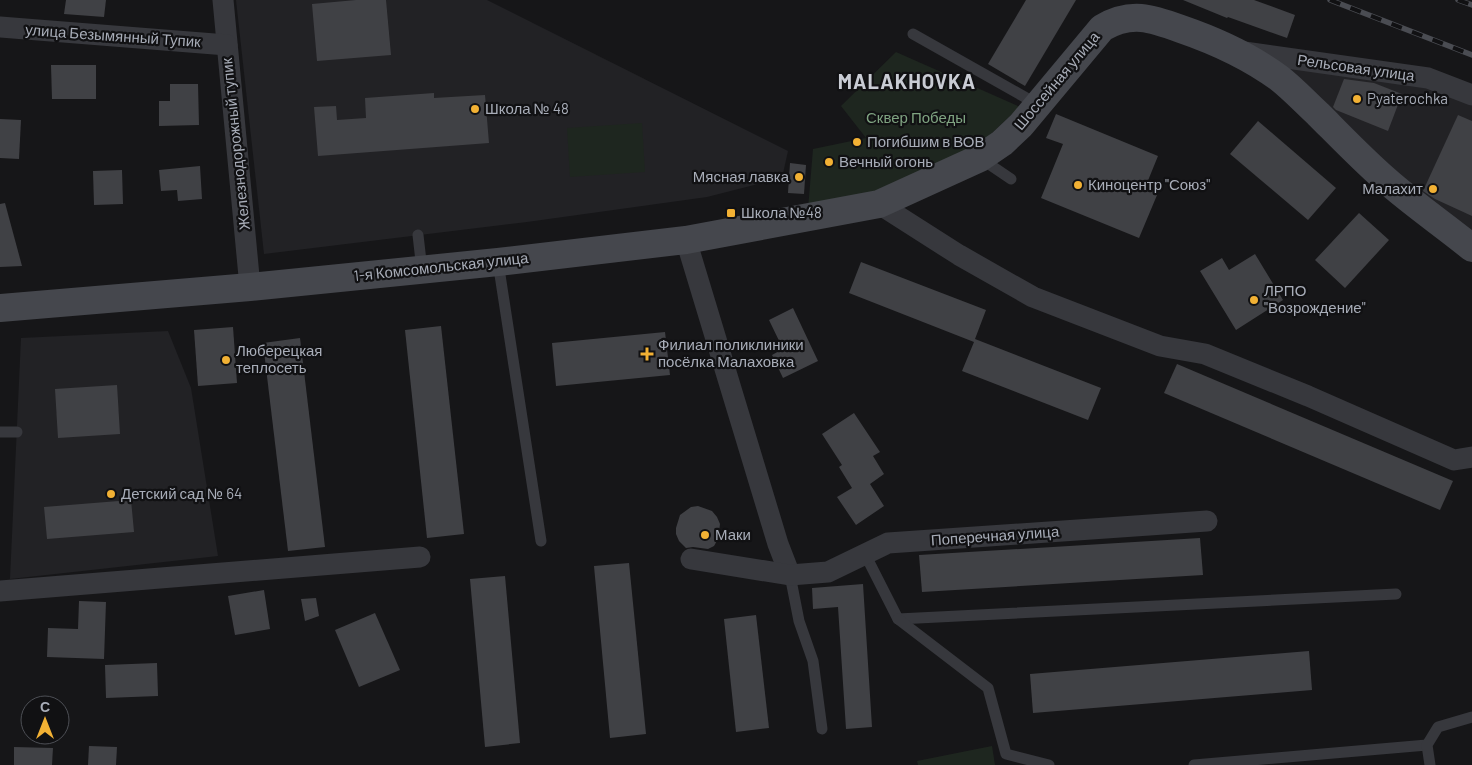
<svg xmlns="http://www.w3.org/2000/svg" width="1472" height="765" font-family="Barlow,sans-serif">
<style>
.built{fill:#222225}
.green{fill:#1e261f}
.building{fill:#404145}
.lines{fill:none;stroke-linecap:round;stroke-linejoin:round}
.service{stroke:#37383d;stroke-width:11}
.minor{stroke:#37383d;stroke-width:21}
.secondary{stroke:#45474d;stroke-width:28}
.rail-casing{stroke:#4a4c52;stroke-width:5.5}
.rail{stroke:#111113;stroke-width:4;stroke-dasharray:11;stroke-linecap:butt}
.poi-dot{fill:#f2b134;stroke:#111113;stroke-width:2}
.labels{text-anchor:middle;stroke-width:4.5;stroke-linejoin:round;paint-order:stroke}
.street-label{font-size:15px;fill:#a8adb8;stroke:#111113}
.poi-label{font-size:15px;fill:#a8adb8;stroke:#111113;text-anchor:start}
.park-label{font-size:15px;fill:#7fa381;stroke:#111113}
.district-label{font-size:20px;font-weight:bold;letter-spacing:1px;fill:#c9ccd4;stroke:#111113}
</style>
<rect width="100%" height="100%" fill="#161618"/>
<!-- built -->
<g class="built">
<path d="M236,0h251l301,151 -6,27 -75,19 -180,25 -263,32z"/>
<path d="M1275,60l153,22 44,17v141l-62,-50z"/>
<path d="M168,331l23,57 27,168 -208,23 11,-241z"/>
</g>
<!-- green -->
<g class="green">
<path d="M896,52l124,55 -42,39 -99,48 -71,15 5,-60 53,-11 -25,-32z"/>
<path d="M642,123l3,49 -75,5 -3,-49z"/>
<path d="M992,746l3,19h-77l-1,-4z"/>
</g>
<!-- building -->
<g class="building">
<path d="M66,0h40l-2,17 -40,-3z"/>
<path d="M356,0h30l5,55 -74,6 -5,-57z"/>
<path d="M1026,0h50l-51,86 -37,-22z"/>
<path d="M1183,0h71l41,15 -8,23 -59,-21 -1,1z"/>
<path d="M51,65h45v34h-44z"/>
<path d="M1344,79l30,4 28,11 -14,37 -52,-21 -3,-3z"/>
<path d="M170,84h28l1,41 -40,1v-25h11z"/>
<path d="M434,93v5l51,-3 4,48 -171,13 -4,-49 22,-1 1,14 29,-2 -1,-20z"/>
<path d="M1056,114l102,42 -11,27 13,5 -21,50 -98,-40 22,-54 -17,-6z"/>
<path d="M1458,115l14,6v95l-37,-17 -12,-8z"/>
<path d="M0,119l21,1 -2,39 -19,-1z"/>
<path d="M1258,121l78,67 -28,32 -78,-66z"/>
<path d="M790,163l16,2 -2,29 -16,-1z"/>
<path d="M200,166l2,33 -24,2 -1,-11 -16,1 -2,-21z"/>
<path d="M122,170l1,34 -29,1 -1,-34z"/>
<path d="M5,203l17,63 -22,1v-63z"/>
<path d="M1359,213l30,27 -44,48 -30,-28z"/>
<path d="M1255,254l28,46 -47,30 -36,-59 22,-13 7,12z"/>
<path d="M861,262l125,48 -11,29 126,49 -13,32 -126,-49 12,-29 -125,-49z"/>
<path d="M793,308l25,53 -35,17 -11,-23 11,-6 -14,-29z"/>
<path d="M441,326l23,208 -37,4 -22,-208z"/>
<path d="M233,327l4,56 -39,3 -4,-56z"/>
<path d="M665,332l5,43 -114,11 -4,-43z"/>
<path d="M300,338l25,209 -37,4 -25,-208z"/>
<path d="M1177,364l276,117 -13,29 -276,-117z"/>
<path d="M117,385l3,49 -62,4 -3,-49z"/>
<path d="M854,413l26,39 -7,4 11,18 -14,10 14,22 -28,19 -19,-28 15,-9 -13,-21 3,-2 -20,-31z"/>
<path d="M131,500l3,32 -87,7 -3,-32z"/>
<path d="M698,506l14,5 5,6 3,7 -2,15 -4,7 -6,3 -15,-2 -7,1 -7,-7 -3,-7v-6l4,-13 11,-8z"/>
<path d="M1200,538l3,37 -281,17 -3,-37z"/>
<path d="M629,563l17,171 -36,4 -16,-172z"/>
<path d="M505,576l15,167 -35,4 -15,-168z"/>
<path d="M863,584l9,143 -26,2 -8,-122 -25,2 -1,-21z"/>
<path d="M264,590l6,39 -35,6 -7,-39z"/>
<path d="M316,598l3,18 -14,5 -4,-22z"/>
<path d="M79,601l27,1 -2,57 -57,-2 1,-29 30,1z"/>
<path d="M375,613l25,57 -41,17 -24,-57z"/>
<path d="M756,615l13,113 -33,4 -12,-113z"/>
<path d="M1309,651l3,39 -279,23 -3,-39z"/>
<path d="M157,663l1,33 -52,2 -1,-33z"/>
<path d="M89,746l28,1 -1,18h-28z"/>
<path d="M14,747l39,1 -1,17h-38z"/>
</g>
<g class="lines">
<!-- service -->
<g class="service">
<path d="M913,34l124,70"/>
<path d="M980,158l31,21"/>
<path d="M418,235l4,35"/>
<path d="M498,262l43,279"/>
<path d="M0,432h17"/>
<path d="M865,554l33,65 498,-25"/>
<path d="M790,575l9,46 14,40 9,68"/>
<path d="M898,619l90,69 18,66 43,11"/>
<path d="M1194,765l233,-20"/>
<path d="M1430,765l-3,-20 11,-18 34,-10"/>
</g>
<!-- minor -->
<g class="minor">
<path d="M223,0l27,287"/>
<path d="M0,27l227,18"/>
<path d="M1244,52l184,26 44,17"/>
<path d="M879,204l80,51 74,42 127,49 45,8 103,42 146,64 18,-3"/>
<path d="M686,240l92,304 12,31"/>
<path d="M691,559l99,16 38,-3 60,-29 319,-22"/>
<path d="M0,591l420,-34"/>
</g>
<!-- secondary -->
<path class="secondary" d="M0,308l250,-21 248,-25 188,-22 193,-36 101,-46 22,-15 19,-18 81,-97c29,-17 49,-10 79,1 35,12 68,27 98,49 14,11 26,24 39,36 22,22 44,45 68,66 27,24 58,45 86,68"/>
<!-- rail casing -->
<g class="rail-casing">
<g id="rail">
<path d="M1330,0l142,55"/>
<path d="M1458,0l14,5"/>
</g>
</g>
<!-- rail -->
<use href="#rail" class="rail"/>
</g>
<!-- markers -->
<g class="poi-dot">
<circle cx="1357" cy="99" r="5"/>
<circle cx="475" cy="109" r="5"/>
<circle cx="857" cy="142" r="5"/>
<circle cx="829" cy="162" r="5"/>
<circle cx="799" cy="177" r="5"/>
<circle cx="1078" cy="185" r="5"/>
<circle cx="1433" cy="189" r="5"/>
<rect x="726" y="208" width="10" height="10" rx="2.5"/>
<circle cx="1254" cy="300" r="5"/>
<path d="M644.5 346.5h5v5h5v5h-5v5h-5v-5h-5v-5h5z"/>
<circle cx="226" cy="360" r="5"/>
<circle cx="111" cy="494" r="5"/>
<circle cx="705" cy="535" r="5"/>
</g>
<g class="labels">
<!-- street labels -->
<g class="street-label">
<text transform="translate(113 36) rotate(4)" y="5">улица Безымянный Тупик</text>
<text transform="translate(1356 68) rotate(8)" y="5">Рельсовая улица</text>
<text transform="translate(1057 81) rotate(-50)" y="5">Шоссейная улица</text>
<text transform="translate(236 144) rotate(-96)" y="5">Железнодорожный тупик</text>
<text transform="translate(441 267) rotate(-6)" y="5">1-я Комсомольская улица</text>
<text transform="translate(995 536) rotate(-4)" y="5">Поперечная улица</text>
</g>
<!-- poi labels -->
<g class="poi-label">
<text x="1367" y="104">Pyaterochka</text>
<text x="485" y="114">Школа № 48</text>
<text x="867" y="147">Погибшим в ВОВ</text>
<text x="839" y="167">Вечный огонь</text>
<text x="789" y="182" text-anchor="end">Мясная лавка</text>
<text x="1088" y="190">Киноцентр "Союз"</text>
<text x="1423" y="194" text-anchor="end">Малахит</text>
<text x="741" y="218">Школа №48</text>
<text x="1264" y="296">ЛРПО<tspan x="1264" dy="17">"Возрождение"</tspan></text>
<text x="658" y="350">Филиал поликлиники<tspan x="658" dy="17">посёлка Малаховка</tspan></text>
<text x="236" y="356">Люберецкая<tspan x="236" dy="17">теплосеть</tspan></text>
<text x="121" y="499">Детский сад № 64</text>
<text x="715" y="540">Маки</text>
</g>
<!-- park labels -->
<g class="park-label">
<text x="916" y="123">Сквер Победы</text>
</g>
<!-- district labels -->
<g class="district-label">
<text x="907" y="89">MALAKHOVKA</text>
</g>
</g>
<!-- north arrow -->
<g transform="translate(45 720)"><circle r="24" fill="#111113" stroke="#4d4f55"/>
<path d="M0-4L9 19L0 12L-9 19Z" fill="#f2b134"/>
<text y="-8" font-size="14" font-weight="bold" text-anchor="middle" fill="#a8adb8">С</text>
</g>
</svg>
